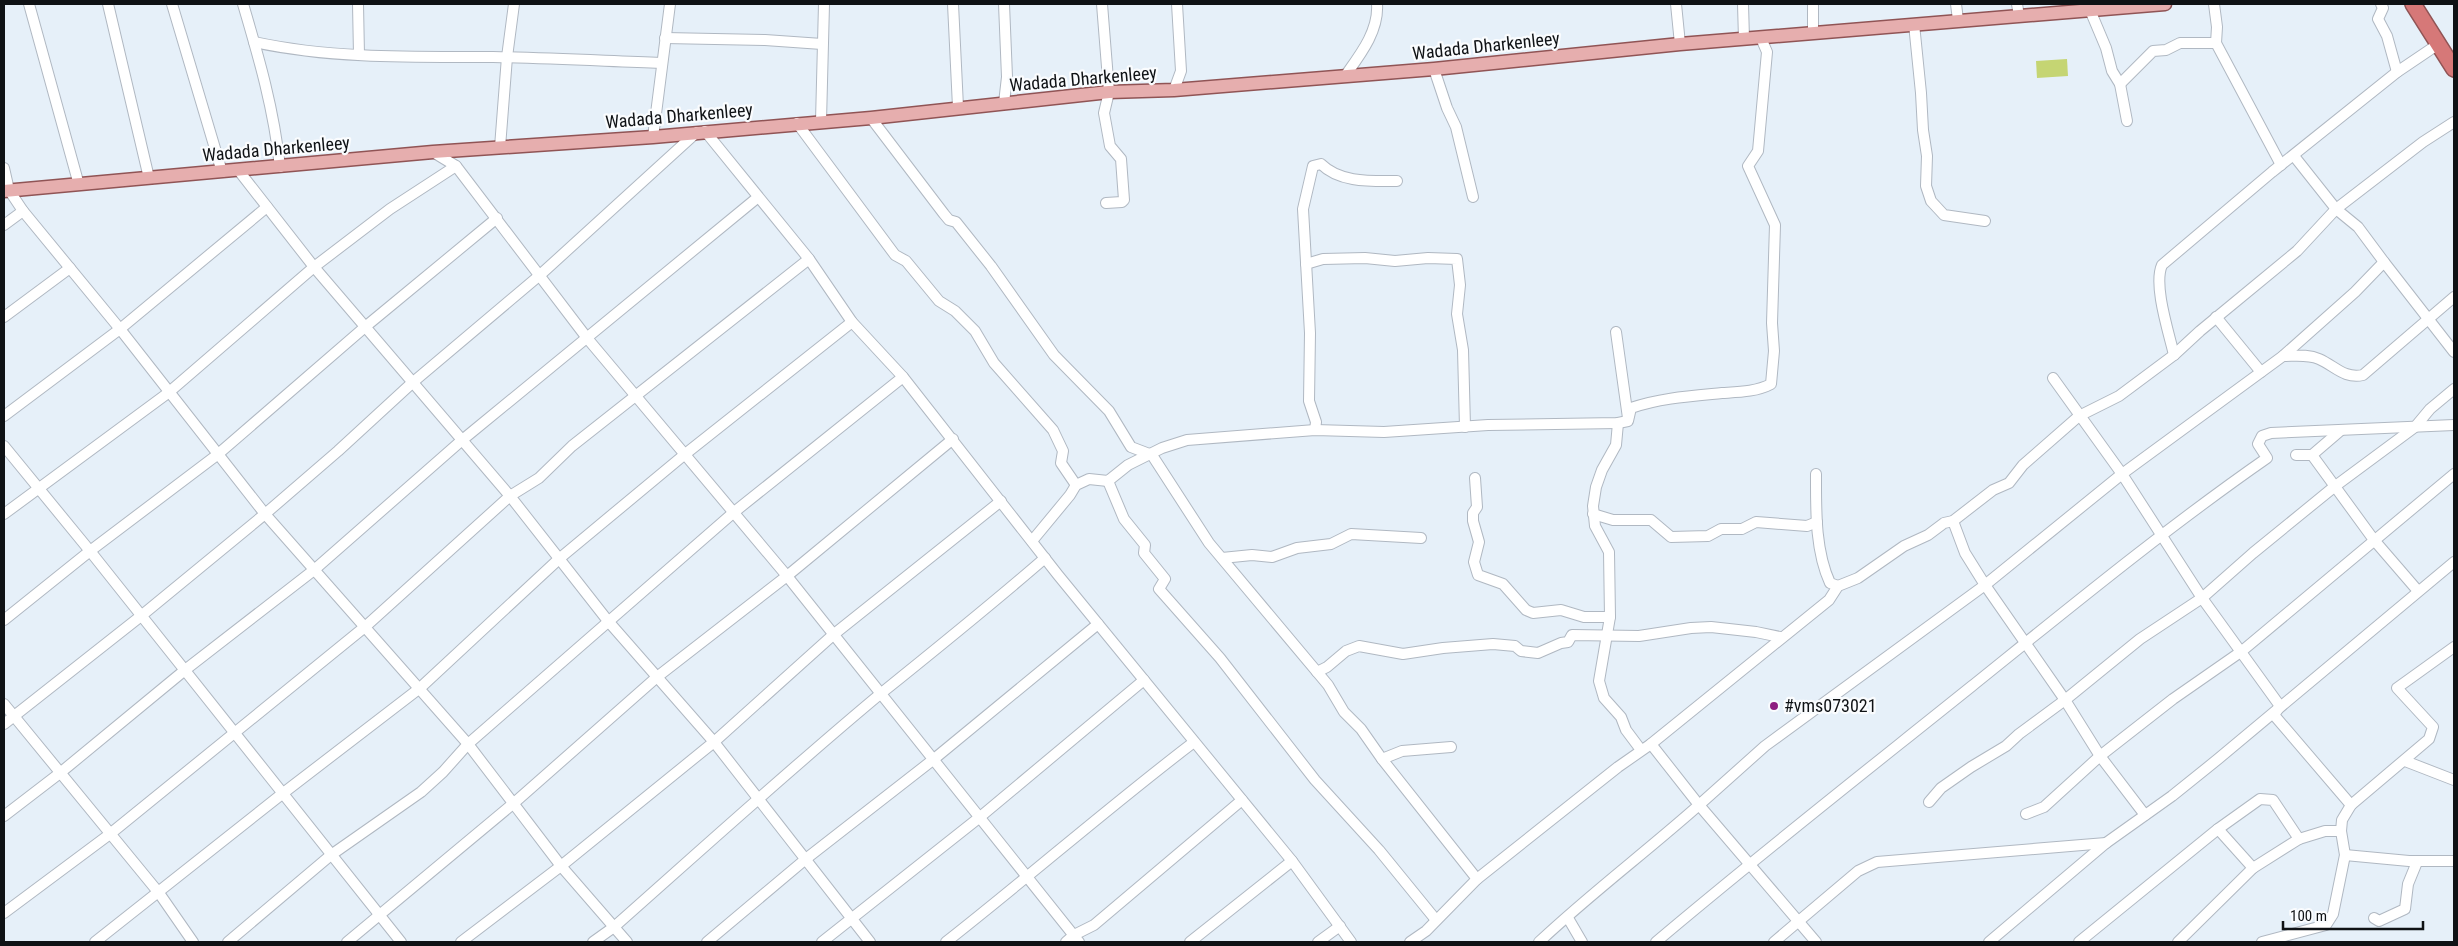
<svg xmlns="http://www.w3.org/2000/svg" width="2458" height="946" font-family="'Roboto Condensed',sans-serif">
<style>
.green{fill:#c5d573}
.lines{fill:none;stroke-linecap:round;stroke-linejoin:round}
.minor-casing{stroke:#b0b8c2;stroke-width:12}
.major-casing{stroke:#905455;stroke-width:15}
.highway-casing{stroke:#905455;stroke-width:18}
.minor{stroke:#fff;stroke-width:10}
.major{stroke:#e6aeae;stroke-width:12}
.highway{stroke:#d67878;stroke-width:15}
.poi-dot{fill:#8e1e80;stroke:#fafcfe;stroke-width:2}
.labels{text-anchor:middle;stroke-width:4.5;stroke-linejoin:round;paint-order:stroke}
.street-label{font-size:18px;fill:#0f1215;stroke:#fafcfe}
.poi-label{font-size:18px;fill:#0f1215;stroke:#fafcfe;text-anchor:start}
</style>
<rect width="100%" height="100%" fill="#e6f0f9"/>
<!-- green -->
<path class="green" d="M2067,59l1,17 -31,2 -1,-17z"/>
<g class="lines">
<!-- minor casing -->
<g class="minor-casing">
<g id="minor">
<path d="M29,4l50,181"/>
<path d="M108,4l41,174"/>
<path d="M172,4l50,168"/>
<path d="M243,4c16,54 31,106 37,163"/>
<path d="M358,4l1,51"/>
<path d="M953,4l5,103"/>
<path d="M1102,4l7,88 -5,21 6,33 11,13 3,41 -2,2 -16,1"/>
<path d="M1676,4l4,40"/>
<path d="M1743,4l1,35"/>
<path d="M1813,4v29"/>
<path d="M1956,4l2,16"/>
<path d="M2017,4l2,12"/>
<path d="M2214,4l3,23 -1,16 65,122"/>
<path d="M2381,4l2,4 -5,11 9,17 10,36"/>
<path d="M2090,10l16,38 6,23 8,13 7,37"/>
<path d="M1914,24l7,69 2,37 4,26 -1,30 5,15 13,14 41,6"/>
<path d="M665,38l100,2 57,4"/>
<path d="M254,42c79,17 160,15 239,15 56,1 112,4 168,6"/>
<path d="M1434,69l13,39 9,19 17,70"/>
<path d="M1345,76c15,-21 34,-45 32,-72"/>
<path d="M2120,84l33,-33 13,-1 14,-7h36"/>
<path d="M1174,90l7,-19 -4,-67"/>
<path d="M1004,103l3,-26 -3,-73"/>
<path d="M871,118l73,96 5,6 7,2 35,44 63,89 55,56 22,36 21,8 57,88 119,142 16,27 17,17 21,30 95,120"/>
<path d="M821,121l3,-117"/>
<path d="M797,123l98,132 11,6 33,40 16,10 20,20 19,32 59,67 10,21 -2,12 15,22"/>
<path d="M705,131l104,128 43,63 51,55 155,198 234,286 59,81"/>
<path d="M653,137l17,-133"/>
<path d="M500,147l7,-90 7,-53"/>
<path d="M433,152l23,14 131,172 200,238 292,366"/>
<path d="M2294,156l42,53 22,18 26,35"/>
<path d="M4,168l5,22 14,21 97,118 145,185 203,230 93,122 66,76"/>
<path d="M239,171l75,96 196,229 98,125 106,121 156,200"/>
<path d="M4,225l19,-14"/>
<path d="M1306,264l17,-5 42,-1 30,3 33,-3 29,1 3,26 -3,29 6,36 2,77"/>
<path d="M4,317l66,-49"/>
<path d="M2216,317l45,55"/>
<path d="M1616,332l12,86"/>
<path d="M2174,355c-5,-22 -21,-70 -12,-90l110,-93 125,-100 40,-27"/>
<path d="M2283,356c12,0 25,-2 36,3 16,7 25,20 44,16l91,-78"/>
<path d="M2053,378l69,96 80,124 78,108 -6,9 77,90"/>
<path d="M4,416l116,-87 147,-122"/>
<path d="M1618,423l-2,22 -14,25 -6,17 -3,19 2,20 14,26 1,65 -11,64 5,17 17,19 5,13 15,20"/>
<path d="M1315,430l1,-8 -7,-21 1,-68 -7,-124 10,-43 8,-2c19,19 50,17 76,17"/>
<path d="M4,446l86,105 311,391"/>
<path d="M2296,455h16l62,85 44,51"/>
<path d="M2312,455l28,-24"/>
<path d="M1816,474c0,36 -1,76 14,109l8,3"/>
<path d="M1475,478l2,29 -4,6v8l6,21 -5,20 4,13 25,9 23,26 7,3 28,-3 23,7h26"/>
<path d="M1108,481l16,38 21,26 -1,8 21,26 -6,10 61,69 95,122 64,70 57,70"/>
<path d="M4,514l164,-121 146,-126 76,-58 66,-43"/>
<path d="M1593,514l20,6h38l20,17 37,-1 13,-7h21l14,-7 51,4 10,-4"/>
<path d="M1953,521l12,32 20,32 80,115 35,56 45,59"/>
<path d="M1032,541l38,-46 6,-10 13,-6 19,2 20,-16 34,-17 25,-8 128,-10 69,2 104,-7 130,-2 10,-2 3,-13c29,-10 60,-12 91,-15 16,-1 34,-1 49,-9l3,-33 -2,-28 3,-98 -27,-59 10,-15 9,-99 -6,-14"/>
<path d="M1222,558l30,-3 20,2 25,-9 34,-4 20,-10 70,4"/>
<path d="M4,620l86,-69 127,-96 148,-128 132,-109"/>
<path d="M1317,672l10,-5 19,-16 13,-5 44,8 40,-6 50,-4 22,2 6,5 17,2 23,-10 7,-1 4,-7 67,1 52,-8 20,-1 45,5 24,5"/>
<path d="M4,704l155,189 34,49"/>
<path d="M4,724l137,-108 124,-102 73,-63 74,-68 128,-108 157,-143"/>
<path d="M1382,759l20,-8 49,-4"/>
<path d="M2405,761l49,19"/>
<path d="M1929,802l12,-14 30,-21 35,-21 13,-12 46,-34 75,-61 62,-41 51,-45 81,-66 81,-60 15,-18 24,-20"/>
<path d="M2026,814l18,-7 56,-51 73,-57 69,-48 212,-177"/>
<path d="M4,816l56,-43 125,-103 129,-100 147,-129 296,-243"/>
<path d="M2218,829l35,39"/>
<path d="M2345,855l64,6h45"/>
<path d="M4,913l106,-79 256,-208 144,-130 29,-18 33,-32 237,-187"/>
<path d="M1568,918l14,24"/>
<path d="M2374,918l5,3 26,-12 3,-25 9,-22"/>
<path d="M95,942l187,-148 138,-106 140,-130 124,-103 168,-133"/>
<path d="M228,942l103,-87 90,-63 22,-20 25,-28 265,-231 170,-136"/>
<path d="M347,942l167,-139 143,-126 130,-101 166,-137"/>
<path d="M461,942l100,-76 153,-124 119,-107 168,-134"/>
<path d="M593,942l21,-15c88,-78 175,-157 265,-232 56,-45 112,-90 166,-137"/>
<path d="M707,942l100,-84 127,-99 164,-135"/>
<path d="M822,942l158,-125 164,-137"/>
<path d="M946,942c84,-66 164,-136 248,-200"/>
<path d="M1066,942l8,-7 20,-10 148,-125"/>
<path d="M1190,942l102,-81"/>
<path d="M1318,942l22,-16"/>
<path d="M1410,942l16,-11 51,-52 141,-112 33,-23 178,-144 9,-14 20,-8 46,-32 24,-11 16,-12 9,-2 40,-31 16,-7 14,-18 56,-49 40,-20 55,-41 26,-24 97,-80 39,-42 87,-67 31,-20"/>
<path d="M1539,942c51,-48 107,-90 160,-137l-48,-61"/>
<path d="M1656,942c104,-88 210,-171 316,-256 97,-78 193,-157 295,-228l-9,-14 4,-8 9,-3 183,-8"/>
<path d="M1774,942l84,-71 19,-9 229,-19"/>
<path d="M1816,942l-117,-137 66,-59 220,-161 137,-111 161,-118 72,-64 29,-30 70,90"/>
<path d="M1989,942l117,-99 66,-47 46,-37 236,-197"/>
<path d="M2079,942l139,-113 42,-30 13,1 26,39"/>
<path d="M2178,942l75,-74 46,-29 26,-8h16l1,-11 9,-15 78,-66 4,-12 -36,-39 57,-41"/>
<path d="M2262,942l64,-17 7,-11 12,-59 -4,-24"/>
</g>
</g>
<!-- major casing -->
<g class="major-casing">
<path id="major" d="M4,191l429,-39 220,-15 218,-19 238,-26 65,-2 260,-21 246,-25 485,-40"/>
</g>
<!-- highway casing -->
<g class="highway-casing">
<path id="highway" d="M2413,4l41,65"/>
</g>
<!-- minor -->
<use href="#minor" class="minor"/>
<!-- major -->
<use href="#major" class="major"/>
<!-- highway -->
<use href="#highway" class="highway"/>
</g>
<!-- markers -->
<circle class="poi-dot" cx="1774" cy="706" r="5"/>
<g class="labels">
<!-- street labels -->
<g class="street-label">
<text transform="translate(1486 46) rotate(-6)" y="6">Wadada Dharkenleey</text>
<text transform="translate(1083 79) rotate(-5)" y="6">Wadada Dharkenleey</text>
<text transform="translate(679 116) rotate(-5)" y="6">Wadada Dharkenleey</text>
<text transform="translate(276 149) rotate(-5)" y="6">Wadada Dharkenleey</text>
</g>
<!-- poi labels -->
<g class="poi-label">
<text x="1784" y="712">#vms073021</text>
</g>
</g>
<!-- border -->
<rect width="2458" height="946" fill="none" stroke="#0f1215" stroke-width="10"/>
<!-- scale -->
<path d="M2283 921v8h140v-8" fill="none" stroke="#0f1215" stroke-width="2.5"/>
<text x="2290" y="921" font-size="15" fill="#0f1215" stroke="#fafcfe" stroke-width="4" paint-order="stroke">100 m</text>
</svg>
